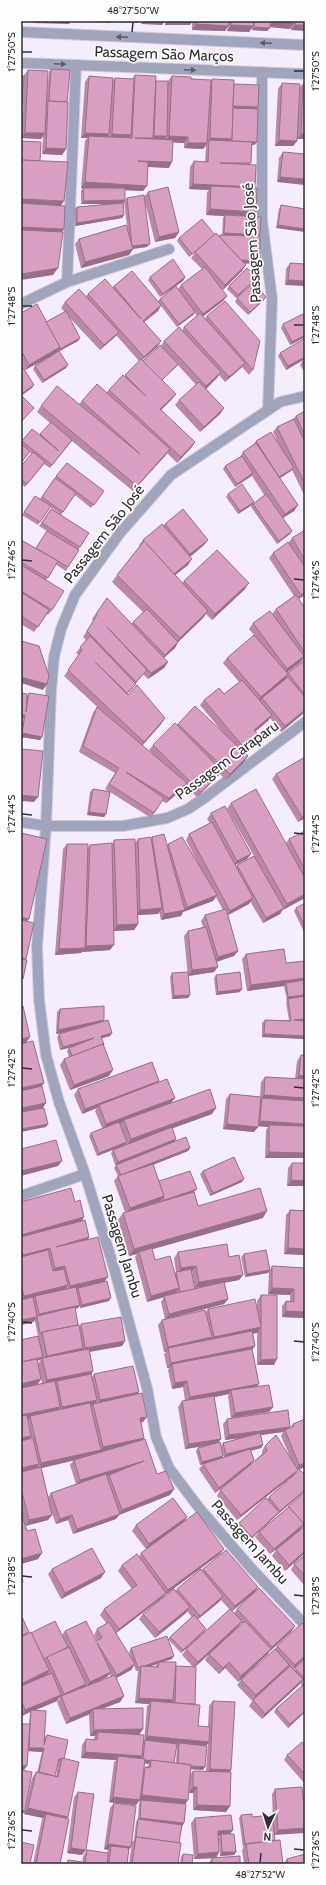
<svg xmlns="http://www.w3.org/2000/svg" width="326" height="1885" font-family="Cabin,sans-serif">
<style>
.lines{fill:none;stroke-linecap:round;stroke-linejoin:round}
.street-casing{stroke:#d2cad8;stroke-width:12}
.street{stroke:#a1a4bd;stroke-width:10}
.wall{fill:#bb89a7;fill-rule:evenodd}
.shaded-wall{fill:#986f88}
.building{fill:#d99fc2;stroke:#986f88}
.oneway{fill:#5e5d6b}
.ticks{fill:none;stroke:#312e34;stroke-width:1.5}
.labels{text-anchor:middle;stroke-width:3.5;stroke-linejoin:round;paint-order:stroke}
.street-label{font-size:15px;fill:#312e34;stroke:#fdfdfd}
.neatline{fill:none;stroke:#312e34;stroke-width:1.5}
.ticks-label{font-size:10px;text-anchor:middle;fill:#312e34}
</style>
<rect width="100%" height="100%" fill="#f5ecfc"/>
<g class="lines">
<!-- street casing -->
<g class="street-casing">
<g id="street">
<path d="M21,32l284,13"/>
<path d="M21,63l284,11"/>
<path d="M262,72v148l10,79 -4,111"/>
<path d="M67,282l9,-217"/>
<path d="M21,304l46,-22 102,-33"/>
<path d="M305,396l-25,6 -109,73 -51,58 -45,62 -14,34 -7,28 -3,33 -5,136 -9,121 2,52 7,56 13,47 26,72 29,94 33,120 9,49 13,31 31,41 50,58 55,58"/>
<path d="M21,822l25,4h77l44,-8 21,-9 19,-13 98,-74"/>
<path d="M21,1196l64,-22"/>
</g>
</g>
<!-- street -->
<use href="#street" class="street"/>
</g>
<!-- wall -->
<g class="wall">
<path d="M165,21h140l-14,9v-4l-1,3 -20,-2 -3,4 -15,-1v-2l-3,4 -22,-1 1,-4 -3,4 -33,-1v-9l-2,4h-25z"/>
<path d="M51,69l16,33 -1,47 -4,6 -20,-1 1,-18 -2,3 -20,-1 3,-63 4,-5 18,34 3,-32z"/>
<path d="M135,75l21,6h12l4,-5 39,5 1,-2 22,5 24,23 -1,2v33l-3,3h-2l-2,19 4,24 -1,28 7,19 -1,1 -1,28 -14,-1 -2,8 -20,19 5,6 -4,5 -20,16 2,2 2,-3 46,54 -4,5 -7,-8 -17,15 -6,-7 -13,14 18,19 -4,6 -20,18 -25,-27 4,-5 17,-15 -18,-20 -2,2 -14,13 14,14 -4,5 -11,11 34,32 -4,6 -14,15 -10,-10 -34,38 -61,-50 -22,27 -6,-4 -19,23 -4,-3v-18l11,-12 -2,-2 -9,11v-21l11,-13 8,6 10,-12 -13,-11 4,-6 38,-2 3,-3 25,-9 2,-2 16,-14 14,-15 -23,-26 -16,15 -31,-33 11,21 -2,3 -19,10 7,17 -24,15 -9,-14 2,-3 20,-12 -30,16 -4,-7v1v-51l25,9 19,-10 -4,-4 4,-6 21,-6 2,-2 25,-7 1,-1 44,15 2,-2 18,-10 3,-4 21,-16 -11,-11 6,-8 -8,7 -12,-16 2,-3 36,-3 4,1 1,-1h2l1,-17 1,-2 -18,-1 1,-23 2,-2 -20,-1 1,-22 4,-6 11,1 1,-16 -3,3 -19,-1v-5l-11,-1 -4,26 -21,-1 -5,24 -18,-1v10l2,-2 17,-1 4,-5 31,40 -4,6 -20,4 -11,-44 3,49 -14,2 -4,6 -48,13 -6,-24 4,-5 49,-4 -4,-34 -1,3 1,11 -2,3 -47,8 -1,-16 3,-3 31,-3h-27v-13l2,-3h-2l4,-47 2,-3h-6l4,-56 4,-6 24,4 2,-2 17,1zM161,306l16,21 16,-12 2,-2 2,3 -13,11 -2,4 -18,10 -3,5 -18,15 -1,-1 15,-13 4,-6 -17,-19 14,-11z"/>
<path d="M282,83l18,4 3,-3h2v55h-7l-1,2 -4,5h-18l3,-57z"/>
<path d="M283,152l22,2 -28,28 2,-24z"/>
<path d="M281,205l24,4 -29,19 3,-19z"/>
<path d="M290,263l15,1 -20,21 1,-16z"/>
<path d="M150,277h35l-2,4 -23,16 -12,-17z"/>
<path d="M254,281l-18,17 -9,-9 2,-3z"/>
<path d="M237,298l27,2 -16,15 -13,-13z"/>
<path d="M305,313v24l-15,8 -9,-17 2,-4z"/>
<path d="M280,353l25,6 -19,11 -8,-14z"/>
<path d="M305,360v13l-5,-8 2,-3z"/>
<path d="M305,411v86l-13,-27 -12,8 18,27 -4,6 -11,7 9,13 -2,3 -13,10 -26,-37 1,-2 -14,9 -12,-17 2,-3 26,8 -1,2 12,-8 -13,-20 -17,11 -12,-18 2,-3 15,-9 3,-5 12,-8h-1l2,-3 25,8 -8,-17 4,-5 16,-8 3,-3z"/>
<path d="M56,476l48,15 -13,17 -16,-13 -14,20 28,18 -11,17 -12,21 -11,-7 -9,16 6,30 -4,5 -1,-1 -13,18 -13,-8v-84l15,8 28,-6 -25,-16 12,-17 9,5 -10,-7 -12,18 -16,-10 13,-19 5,3z"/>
<path d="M165,524l39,21 -14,12 -2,8 -13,10 7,8 2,-2 61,8 -33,31 -6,-6 -3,4 -25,24 -3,6 -11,10 4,4 -4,6 -16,11 -5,-5 -11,15 -5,5 38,24 -4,6 -19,22 17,14 -10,-10 4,-5 25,-21 47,11 -25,-30 4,-5 20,-6 15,-12 -16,-19 4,-5 27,-23 -5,-6 4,-6 19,-9 4,-5 18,-13 -25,-38 4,-5 15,-10 4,-5 13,-8v65l-6,4 6,9v104l-24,20 -11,-14 -2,3 -13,10 6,7 -4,6 -12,9 3,3 -4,6 -18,18 -6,-6 -23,23 -12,-11 -2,3 -17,14 -4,-2 -11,17 -41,-26 -4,22 -2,3 -17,-2 3,-23 3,-3 15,2 -3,-2 10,-16 -36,-21 14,-39 4,-6 11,10 -44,-41 15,-21 -3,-2 10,-13 -3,-3 10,-16 -1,-2 15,-21 24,26 12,-12 -31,-30 5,-7 23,-29 -1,-1 4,-5 20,-14zM302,660l1,1 -15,12 -1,-1 14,-10z"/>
<path d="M21,693l6,3 2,-3 13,44 -2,3 -19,-3v-8l2,-11h-2z"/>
<path d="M305,757v61l-7,4 -26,-43 4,-5z"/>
<path d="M231,803l55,40 3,-4 16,-8v67l-22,11 -3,5 -17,9 -13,-22 -1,3 -21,11 10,36 -4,5 -17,6 -3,10 -26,4 -4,-40 4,-5 15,-4 -2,-6 4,-6 18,-5 -7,-13 -3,4 -30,11 -2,4 -20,4 -2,-9 -1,3 -20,1v9l-4,6 -21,1 -3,19 -28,2v-1l-1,2 -26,2 8,-106 4,-5 21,4 2,-3 22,-1 2,-4 21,3 3,-4 14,-1v-1l15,8 1,-1 30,19 -12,-23 3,-6 21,-11 -3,-4 4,-6 40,41 -16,11 1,2 1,-2 17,-9 -27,-47z"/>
<path d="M305,903v31l-11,-23 2,-3z"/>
<path d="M246,954l40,9 19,-2v78l-43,-2v-14l3,-3h24l-3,-18 1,-2 -3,-14 -37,5 -5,-32z"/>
<path d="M172,973l18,22 -2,3 -16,1 -2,-22z"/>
<path d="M216,975l24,17 -24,3 -2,-17z"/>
<path d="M60,1009l43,12 9,12 -2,3 -8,2 2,7 -1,1 6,30 -39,14 -10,-25 4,-6 5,-2 -2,-6 2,-3 -9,2 -3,-13 2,-3 22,-6 -25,6 1,-22z"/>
<path d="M301,1055l4,103h-40l1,-28 2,-3 -10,-1 -4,6 -31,-3 3,-30 4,-5 30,3 1,-15 4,-5 30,2 2,-18z"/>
<path d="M159,1081l-2,2 18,15 -4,5 41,11 -40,14 2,14 16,6 -2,3 -35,14 6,17 35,10 4,14 65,12 -111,31 3,11 20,14 1,-2 -2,-14 4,-6 51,5 14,18 -4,5 -15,3 4,16 -4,5 -50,13 32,-5 2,-3h49v-8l4,-6 13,70h-17v-33l-4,1 2,13 -3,4 5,37 16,20 -4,5 -38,6 -3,-22 1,-2 -15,3 7,42 -3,3 5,14 -1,2 2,-1 -3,-11 2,-3 19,-5 -17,2 -2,-16 4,-5 61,10 2,-1 3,-4 12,-5v48l-7,3 -4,5 -57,45 -20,-24 3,-6 25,-21 -30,24 -16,-24 4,-5 -3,1 -4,-14 2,-3 5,-2 -18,3 -7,-42 4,-6h3l-2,-14 -11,2 -4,-19 1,-2h-2l-3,-14 2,-2h-2l-6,-27 4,-5 3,-1 -4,-17 3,-5 -17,5 -12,-45 2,-3 -8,2 -11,-36 5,-7 2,-1 -11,-31 4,-5 -4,-8 2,-3h-1l-4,-12 2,-3 14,-5 -1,-2 -1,2 -28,11 -8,-20 2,-3 11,-5 -7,-17 2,-3 -15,6 -8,-19 4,-6zM192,1271l3,17 15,-3 -15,4 -4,-17zM283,1432l-2,4 9,21 -25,-11 -3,5v3l-12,11 4,-5 -3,-9 10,-3 2,-3 -2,-10z"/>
<path d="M292,1163h13v23h-18l1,-18z"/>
<path d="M203,1171l39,11 -32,14 -10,-22z"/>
<path d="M21,1202h54l7,19 7,16 -1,3 16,41 5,20 -29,7v-2l-2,2 -3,1 4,18 2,-3 44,17 -3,5 -32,6 3,19 -2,3 1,3 2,-3 44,20 5,28 -2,1 2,16 14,35 17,15 -4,6 -51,20 -3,4 -43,15 -5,-14 -12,4 -6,-16 2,7 -4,5 -23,6 2,5 15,22 -4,6 -17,5v-224l17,-4 -3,-15 -2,1 -12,3zM42,1358l-4,6 4,19 -4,1 3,-5 -4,-18 3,-1zM74,1460l-4,5 6,19 -25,9 -3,4 -7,-29z"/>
<path d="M290,1210l15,1v44l-21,-1 2,-39z"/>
<path d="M244,1254l26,16 2,-4 33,2v50l-23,-1v-11l4,-5h4v-6l-22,-1 1,-22 -1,1 -23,4 -4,-20z"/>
<path d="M305,1475v16l-27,23 -28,26 -13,-14 2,-3 28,-24 2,-2z"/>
<path d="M288,1507l17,18 -3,3h-1l-1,2 -30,24 -15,-17 4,-5 27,-23z"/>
<path d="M187,1517l-3,5 36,32 -55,41 -3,3 -46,35 15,26 -2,-7 2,-4 37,-9 2,-2 22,-20 -5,-6 -1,2 -31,25 -16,-19 4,-5 33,-23 1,-2 25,-18 1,-2 55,18 -4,6 -22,18 2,2 3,-4 58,17 -4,6 -22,20 -1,2 -30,28 -13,-14 -6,6 -14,-14 4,-6 33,-30 -1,-1 -3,4 -43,40v37l-1,1 4,21 10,1 1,-21 4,-5 18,69 -1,2v34l-4,6 -33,-2v-17h-4v-9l-4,20 -1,19 -2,3 -3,17 -1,21h-49l3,-22 2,-2 2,-18 2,-3 1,-16 1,-2h-1l-3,4 -20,-2 13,46 -2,15h-45l1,-8 4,-6 20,3 1,-3 -4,-1 6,-41 4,-5 -5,-1 5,-40 2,-2 -35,-2 1,-13 4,-6 8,1v-2l1,-2h-5l-1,-21 1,-1 -24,10 -9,-22 3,-4 -1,-1 -2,4 -22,9 9,28 3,-3 17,24 4,58 -1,1 -7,46h-27l9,-45 1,-1 -19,-4 8,-36 4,-6 1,1 5,-21 -14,-1 -1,15 -4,5 2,40 -4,5v-92h8l1,-12 -8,4 -1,-1v-100l7,19 3,-1 31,2 3,-4 31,10h1l-3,-6 3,-6 10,-5 -7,-9 4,-6 28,-20 -14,-18 4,-6 17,-8 2,-4 38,-27 -33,23 -14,-18 4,-6zM221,1600l9,10 -44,39 -4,6 11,12 -17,-1 -13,-4 9,-3 -3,-19 12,13 23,-21 2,-3 -8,-10 21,-17zM157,1664l-2,3 -6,-1zM134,1665l2,6h2l-3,32 14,1 -2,2 -3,36 -5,-7 -37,-26 18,-7 4,-6 -8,-18 15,-8zM109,1674l2,3 -20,8 16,-8zM208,1744l-2,27h-13l-3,4 1,-6 12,1 2,-3 1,-21zM177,1745h1l-1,1 -1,17h-2zM58,1762h1l-1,2 -2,13 -2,-1zM144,1763l5,1 -2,3h-2l-2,3z"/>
<path d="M276,1550l29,3 -20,18 -13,-15z"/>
<path d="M305,1555v29l-1,1 -13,-15 3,-6z"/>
<path d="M52,1569l49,9 -40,21 -13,-25z"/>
<path d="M277,1646l28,12 -12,11 1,1 11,-11v53l-17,16 -14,-16 2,-3 26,-23 -2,-3 -38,36 -13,-13 4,-6 -1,1 -15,-16 4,-5 33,-30z"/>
<path d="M305,1745v39l-21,-24 3,-5z"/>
<path d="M302,1787l-27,48v6l8,23h-39l-2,-14 2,-3 -1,1 -4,-30 2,-3 11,2 21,8 -1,-31 3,-5z"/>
<path d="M78,1792l4,63 -15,-2 7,-56z"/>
<path d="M195,1818l38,12 -3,4 6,18 -2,3 -14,1 -1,-18 1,-2h-2l1,16 -3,6 -22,1 -3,-36z"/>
<path d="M183,1854l9,10h-12l1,-7z"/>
<path d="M212,1858l28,6h-32z"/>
<path d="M287,1859l18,5h-22z"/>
</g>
<!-- shaded-wall -->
<g class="shaded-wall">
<path d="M36,21h35l-2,3 -35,-1z"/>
<path d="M72,21h39l-1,2z"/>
<path d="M116,21h23l-2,2 -22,-1z"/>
<path d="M144,21h21l-3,4 -21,-1z"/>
<path d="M168,21h25l-3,4h-25z"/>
<path d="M273,22l21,1 -4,6 -21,-2z"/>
<path d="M196,24l32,2 -3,5 -33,-1z"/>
<path d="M231,25l22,1 -4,6 -22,-1z"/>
<path d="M295,25h10v6l-14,-1z"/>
<path d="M254,27l16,1 -3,3 -15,-1z"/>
<path d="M232,106l26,1 -2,3h-26z"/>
<path d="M25,133h20l-4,6 -20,-1z"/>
<path d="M85,133l24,1 -3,6 -17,-4 -2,2h-6z"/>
<path d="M112,134l19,1 -4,6 -19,-1z"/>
<path d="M301,134h4v5h-7z"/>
<path d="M154,136h13l-2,3 -30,-1z"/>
<path d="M169,136l19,1 -4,6 -19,-1z"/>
<path d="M210,138l22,1 25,3 -3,3 -25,-1 -20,-4 -6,9 -19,-1 4,-5h18z"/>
<path d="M279,140l18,1 -4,5h-18z"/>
<path d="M46,148l20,1 -4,6 -20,-1z"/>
<path d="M138,161l34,1 -3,6 -35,-2z"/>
<path d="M280,177l25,2v6l-28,-3z"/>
<path d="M85,182l62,4 -4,5 -62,-3z"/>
<path d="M193,184l62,3 -3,5 -41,-6 -2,4 -20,-1z"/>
<path d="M21,199l43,2 -4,6 -39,-2z"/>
<path d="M125,200l-2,4h-42l3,-3z"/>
<path d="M210,209l46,3 -4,5 -27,-2 -1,1 -18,-1z"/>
<path d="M124,215l-2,3 -47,8 2,-3z"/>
<path d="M278,225l27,4v3l-29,-4z"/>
<path d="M21,227l43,2 -4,6 -39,-3z"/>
<path d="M179,232l-4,6 -20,4 4,-5z"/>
<path d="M224,233l36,2 -2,3 -36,-2z"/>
<path d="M215,235l-3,3 -23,19 3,-3z"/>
<path d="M150,244l-3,3 -17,2 2,-3z"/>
<path d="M133,249l-4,6 -48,13 4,-6z"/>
<path d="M237,260l23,1 -2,3 -23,-1z"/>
<path d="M246,265l-4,6 -20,20 3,-6z"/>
<path d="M58,268l-5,7 -32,5v-6z"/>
<path d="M185,277l-2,4 -23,16 3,-3z"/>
<path d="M257,278l-3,3 -18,17 2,-3z"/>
<path d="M288,280l17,1v5l-20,-1z"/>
<path d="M227,296l-4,5 -24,18 4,-5z"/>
<path d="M266,297l-2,3 -16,15 2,-3z"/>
<path d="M161,305l-3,6 -19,15 4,-5z"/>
<path d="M195,312l-2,3 -16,12 2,-3z"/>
<path d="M119,332l-4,5 -15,13 4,-5z"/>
<path d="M305,335v2l-15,8 2,-3z"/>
<path d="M80,338l-2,3 -20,11 2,-3z"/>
<path d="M161,341l-4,6 -17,15 4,-5z"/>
<path d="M60,347l-3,6 -32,17 4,-5z"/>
<path d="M305,357v2l-19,11 2,-4z"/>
<path d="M245,363l-4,5 -16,14 4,-5z"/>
<path d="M178,364l-2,3 -17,16 2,-3z"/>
<path d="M68,365l-2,3 -24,15 2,-3z"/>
<path d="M221,372l-4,6 -14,14 3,-6z"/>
<path d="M34,385l-2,3 -11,8v-2z"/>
<path d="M176,394l-4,5 -16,16 4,-6z"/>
<path d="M224,408l-4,6 -20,18 4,-5z"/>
<path d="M195,442l-4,6 -14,15 4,-6z"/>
<path d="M170,449l-4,6 -33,36 4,-5z"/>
<path d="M294,468l-3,3 -14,9 2,-3z"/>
<path d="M253,473l-2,3 -16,11 2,-3z"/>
<path d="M254,502l-2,3 -14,9 2,-3z"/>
<path d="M298,505l-4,6 -13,8 4,-5z"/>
<path d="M292,531l-2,3 -13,10 2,-3z"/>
<path d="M208,540l-4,5 -18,15 4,-6z"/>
<path d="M192,559l-4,6 -19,15 4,-5z"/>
<path d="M249,583l-4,6 -33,31 3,-6z"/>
<path d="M305,592v3l-8,5 4,-5z"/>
<path d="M208,611l-5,7 -28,27 5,-7z"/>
<path d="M178,642l-3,6 -14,12 4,-5z"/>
<path d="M304,656l-3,6 -17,13 3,-6z"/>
<path d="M168,662l-4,6 -16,11 3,-6z"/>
<path d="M288,674l-3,6 -28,23 4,-6z"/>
<path d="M21,677l26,7 -4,6 -22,-7z"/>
<path d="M305,710v2l-24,20 4,-6z"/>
<path d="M21,714l4,1 -2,3h-2z"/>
<path d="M272,715l-4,6 -18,15 4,-6z"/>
<path d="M165,718l-4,6 -21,24 4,-6z"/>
<path d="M22,733l20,4 -2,3 -19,-3v-2z"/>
<path d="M261,738l-4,6 -14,11 3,-5z"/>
<path d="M248,756l-4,6 -18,18 4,-6z"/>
<path d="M222,771l-4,5 -21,21 4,-5z"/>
<path d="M187,783l-4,6 -17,14 3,-5z"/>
<path d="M21,795l17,2 -4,5 -13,-1z"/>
<path d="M89,812l17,2 -2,3 -17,-2z"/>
<path d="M305,815v3l-7,4 4,-5z"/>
<path d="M251,854l-4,5 -14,7 4,-5z"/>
<path d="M305,894v4l-22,12 4,-6z"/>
<path d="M217,895l-4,6 -30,11 -2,4 -20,4 3,-6 20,-4 3,-3z"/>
<path d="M253,898l-4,6 -23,12 4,-5z"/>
<path d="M162,908l-4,6 -22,1 4,-5z"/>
<path d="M284,908l-4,6 -17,9 3,-5z"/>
<path d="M21,917l8,2 -4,5 -4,-1z"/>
<path d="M138,924l-4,6 -21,1 4,-6z"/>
<path d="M114,945l-4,5 -28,2 4,-6z"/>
<path d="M85,948l-4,5 -26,2 4,-6z"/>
<path d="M238,951l-4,5 -20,6 4,-5z"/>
<path d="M218,967l-4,5 -26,4 4,-6z"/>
<path d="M305,978v5h-19l-2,3 -37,5 4,-6z"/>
<path d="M242,989l-2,3 -24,3 2,-3z"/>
<path d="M190,995l-2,3 -16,1 2,-3z"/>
<path d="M305,995v3l-17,1 -2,1 2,-3z"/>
<path d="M305,1019v2l-11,-1z"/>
<path d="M104,1020l-2,3 -46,11 2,-4z"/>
<path d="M112,1033l-2,3 -11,3 2,-3z"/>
<path d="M264,1034l41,2v3l-43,-2z"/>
<path d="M30,1037l-4,6 -5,1v-5z"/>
<path d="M94,1038l-2,3 -32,9 3,-3z"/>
<path d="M113,1070l-4,6 -39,14 4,-5z"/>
<path d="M299,1075l6,1v5h-10z"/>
<path d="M159,1081l-4,5 -56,19 -2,3 -15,6 3,-5z"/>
<path d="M44,1083l-4,6 -19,4v-5z"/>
<path d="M264,1095l41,3v6l-43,-6 -2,2z"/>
<path d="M175,1098l-4,5 -47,17 -1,2 -20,8 3,-6z"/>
<path d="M46,1103l-4,6 -21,4v-5z"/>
<path d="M216,1108l-4,6 -85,31 4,-6z"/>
<path d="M260,1121l45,3v5l-36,-4 -1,2 -11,-1z"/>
<path d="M48,1124l-2,3 -25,5v-3z"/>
<path d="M227,1124l31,3 -4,5 -31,-3z"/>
<path d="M176,1139l-2,4 -59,22 3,-3z"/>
<path d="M127,1142l-2,3 -28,11 2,-3z"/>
<path d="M190,1148l-2,3 -69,27 2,-3z"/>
<path d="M269,1152l36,1v5h-40z"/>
<path d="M62,1161l-4,5 -37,10v-5z"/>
<path d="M244,1179l-2,3 -32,14 3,-3z"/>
<path d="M291,1180l14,1v5h-18z"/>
<path d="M197,1189l-3,3 -29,8z"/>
<path d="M164,1196l-4,5 -34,13 4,-6z"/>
<path d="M267,1211l-4,7 -124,35v-1l-2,2 -8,2 5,-7z"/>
<path d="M84,1217l-3,5 -60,17v-4z"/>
<path d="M89,1237l-3,6 -30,4z"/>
<path d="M50,1248l-4,5 -25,5 2,-3z"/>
<path d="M288,1248l17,1v6l-21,-1z"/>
<path d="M65,1266l-4,5 -10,3 4,-6z"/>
<path d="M196,1266l-4,5 -15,3 4,-6z"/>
<path d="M270,1270l-2,3 -23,4 2,-3z"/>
<path d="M243,1275l-4,5 -44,8 4,-6z"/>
<path d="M108,1277l-4,5 -26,6v1l-12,2 4,-5z"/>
<path d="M68,1285l-4,5 -29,6 -1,2 -13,3 3,-5z"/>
<path d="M179,1288l-4,6 -28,8 4,-6z"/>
<path d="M272,1288l22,1 -4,6 -22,-1z"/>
<path d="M111,1298l-2,3 -29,7 2,-3z"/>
<path d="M228,1299l-4,5 -59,15 4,-5z"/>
<path d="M80,1305l-2,3 -41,9 -4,5 -12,3v-5l16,-3 2,-3z"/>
<path d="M286,1311l19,1v6l-23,-1z"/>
<path d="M261,1327l-4,6 -47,9 4,-5z"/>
<path d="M212,1337l-4,6 -40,5 -2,4h-2l4,-5z"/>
<path d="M125,1341l-3,5 -41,7 4,-5z"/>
<path d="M255,1346l-4,5 -79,13 -3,4h-2l4,-5z"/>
<path d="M83,1348l-4,6 -36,7 4,-5z"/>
<path d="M43,1357l-3,3 -19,4v-2z"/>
<path d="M277,1359l-3,6h-17l4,-5z"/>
<path d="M93,1371l-3,6 -33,4 -2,2 -12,3 4,-6z"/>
<path d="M41,1379l-4,6 -16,4v-5z"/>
<path d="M187,1381l-4,6 -11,2 3,-6z"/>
<path d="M259,1384l-4,5 -24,1 -2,4 -43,9 4,-6z"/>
<path d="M139,1392l-4,6 -39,8 4,-6z"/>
<path d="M97,1400l-3,5 -1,-1 -1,2 -34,7 4,-6z"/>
<path d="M60,1407l-3,6 -27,3 -1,3 -8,1v-5z"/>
<path d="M273,1407l-4,5 -38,6 4,-5z"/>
<path d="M147,1417l-4,5 -7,2 4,-6z"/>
<path d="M290,1427l-4,5 -1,-2 -2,2 -58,8 4,-5z"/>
<path d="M31,1436l-4,6 -6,1v-5z"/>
<path d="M144,1438l-3,5 -42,10 4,-6z"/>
<path d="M221,1439l-4,5 -32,5 4,-5z"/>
<path d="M263,1445l-2,3 -37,9 2,-3z"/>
<path d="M101,1450l-4,5 -59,14 3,-6z"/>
<path d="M223,1456l-2,3 -21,6 2,-3z"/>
<path d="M254,1460l-4,5 -35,28 4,-5z"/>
<path d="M144,1461l-4,5 -64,19 4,-5z"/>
<path d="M305,1463v4l-7,3 -4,5 -57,45 4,-5 55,-44 3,-6z"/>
<path d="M39,1464l-4,6 -14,3v-5z"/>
<path d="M174,1489l-4,6 -51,20 -3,4 -43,15 4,-5 42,-15 3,-4z"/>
<path d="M305,1490v1l-27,23 2,-3z"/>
<path d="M279,1512l-2,3 -27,25 2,-3z"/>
<path d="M52,1515l-4,5 -23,6 4,-6z"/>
<path d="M72,1515l-4,5 -12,4 4,-5z"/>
<path d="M187,1517l-4,6 -37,26 3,-5z"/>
<path d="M304,1524l-4,6 -30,24 4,-5z"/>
<path d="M224,1549l-4,5 -55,41 -3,3 -47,36 4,-5 47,-36 2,-3z"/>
<path d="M305,1551v2l-20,18 4,-6z"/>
<path d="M42,1553l-4,6 -17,5v-5z"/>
<path d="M105,1572l-4,6 -40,21 4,-6z"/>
<path d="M258,1587l-4,6 -23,19 4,-6z"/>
<path d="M223,1596l-4,6 -23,19 4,-5z"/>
<path d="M190,1607l-4,6 -31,25 4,-6z"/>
<path d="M242,1621l-4,6 -44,41 4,-6z"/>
<path d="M295,1626l-4,6 -22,20 -1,2 -30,28 3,-6 30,-27 1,-2z"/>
<path d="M206,1629l-2,3 -23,21 2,-3z"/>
<path d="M174,1656l-2,3 -13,4v-1l-2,2 -16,6v-3z"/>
<path d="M305,1656v2l-14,13 4,-6z"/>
<path d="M229,1662l-4,6 -6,6 4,-6z"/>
<path d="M135,1664l-4,6 -18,10 4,-5z"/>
<path d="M289,1665l-4,5 -33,31 4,-6z"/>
<path d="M49,1670l-3,6 -25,12v-4z"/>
<path d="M111,1672l-4,5 -21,10 4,-5z"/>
<path d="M303,1679l-4,6 -37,34 3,-5z"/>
<path d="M86,1684l-4,5 -20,9 2,-4z"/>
<path d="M61,1695l-4,6 -26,11v-2l-1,2 -8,4 3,-6z"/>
<path d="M124,1696l-4,6 -27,10v-3l-3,5 -24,10 4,-6z"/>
<path d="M139,1698l34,2 -3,6 -19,-5 -2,3 -14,-1z"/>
<path d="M305,1711v1l-17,16 2,-4z"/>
<path d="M143,1729l-4,6 -41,-3 -3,4h-5l4,-6z"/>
<path d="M147,1736l62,6 -4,5 -26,-4 -1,2 -33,-3v-2z"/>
<path d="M29,1748h15l-2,4 -15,-1z"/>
<path d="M85,1752l57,4 -3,5 -21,-5 -2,4 -35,-2z"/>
<path d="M59,1759h2l-2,3h-2z"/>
<path d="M143,1760h8l-2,4 -8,-1z"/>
<path d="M21,1765l6,1 -4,5h-2z"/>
<path d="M178,1765l27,2 -2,3 -28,-2z"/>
<path d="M210,1769l21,1 -4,6 -21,-1z"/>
<path d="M193,1787h4l-4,6h-4z"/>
<path d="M142,1795l46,5 -4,6 -43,-6 -1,1h-1l-3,4 -27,-3 4,-5 26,3z"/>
<path d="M197,1805l33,1 -4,6 -33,-2z"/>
<path d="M28,1808l40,9 -4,5 -18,-8 -3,4 -19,-4z"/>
<path d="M21,1810l4,1 -4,5z"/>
<path d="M140,1818l44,5 -2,3 -44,-5z"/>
<path d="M305,1828v5l-31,2 4,-5z"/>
<path d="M233,1830l-4,5 -8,-1 -1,2h-6l4,-5z"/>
<path d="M108,1844l23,3 -4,5 -16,-6 -3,4 -4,-1z"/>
<path d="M71,1848l15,2 -4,5 -15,-2z"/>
<path d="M219,1852l-3,6 -22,1 4,-5z"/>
<path d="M222,1852h14l-2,3 -14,1z"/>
</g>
<!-- building -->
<g class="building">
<path d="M196,21h33l-1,5 -32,-2z"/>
<path d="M231,21h23l-1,5 -22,-1z"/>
<path d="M254,21h16v7l-16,-1z"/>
<path d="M273,21h21v2l-21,-1z"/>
<rect x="295" y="21" width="10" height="4"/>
<path d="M51,69l19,1 -3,32 -18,-1z"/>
<path d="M28,70l20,1 -3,62h-20z"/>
<path d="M135,75l21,1 -3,62h-18l38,2 -1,22 -34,-1 10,1 -1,24 -62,-4 4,-46 43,2z"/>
<path d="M21,76h3l-2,27h-1z"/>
<path d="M89,76l24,2 -4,56 -24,-1z"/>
<path d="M172,76l19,1v2l20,1 -4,63h-19v-6l-19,-1z"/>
<path d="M115,78l19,1 -3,56 -19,-1z"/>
<path d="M212,79l22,1 -2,59 -22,-1z"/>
<path d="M156,81h12l-1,55h-13z"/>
<path d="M282,83l18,1 -3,57 -18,-1z"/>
<path d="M234,84l25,1 -1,22 -25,-1z"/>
<path d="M303,84h2v50h-4z"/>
<path d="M48,101l20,1 -2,47 -20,-1z"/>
<path d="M233,108l25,1 -1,33 -26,-1 1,-2z"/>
<path d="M209,140l43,2 -1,21h-31l36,2 -1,22 -62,-3 1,-23 14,1z"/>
<path d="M21,141l20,1 -1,19 -19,-1z"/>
<path d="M283,152l22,2v25l-25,-2z"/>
<path d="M21,160l47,2 -4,39 -43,-2z"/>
<path d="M211,186l46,2 -1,24 -46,-3z"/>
<path d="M168,187l11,45 -20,5 -11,-45z"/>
<path d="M83,188h42v12l-41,1z"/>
<path d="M144,195l6,49 -18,2 -5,-48z"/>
<path d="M21,203l44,3 -1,23 -43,-2z"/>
<path d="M123,203l1,12 -47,8v-16z"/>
<path d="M281,205l24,4v20l-27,-4z"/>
<path d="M225,215l36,2 -1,18 -36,-2z"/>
<path d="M202,219l13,16 -23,19 -13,-16z"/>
<path d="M126,225l7,24 -48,13 -6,-23z"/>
<path d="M21,230l42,2 -5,36 -37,6z"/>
<path d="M216,233l30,32 -21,20 -30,-33z"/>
<path d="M220,235l40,1v25l-19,-1 -21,-23z"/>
<path d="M173,259l12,18 -22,17 -13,-17z"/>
<path d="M290,263l15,1v17l-17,-1z"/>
<path d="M205,267l22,29 -24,18 -22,-29z"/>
<path d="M247,268l10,10 -19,17 -9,-9z"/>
<path d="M132,271l29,34 -18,16 18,20 -17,16 -56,-63 17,-15 36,40 -27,-33z"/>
<path d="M253,283l13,14 -16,15 -13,-14z"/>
<path d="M176,286l19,26 -16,12 -19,-25z"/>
<path d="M79,289l40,43 -15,13 -39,-43z"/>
<path d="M225,301l35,40 -7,29 -46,-54z"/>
<path d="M37,304l23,43 -31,18 -8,-15v-37z"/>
<path d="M66,311l14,27 -20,11v-2l-14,-25z"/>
<path d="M200,313l45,50 -16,14 -45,-50z"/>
<path d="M305,313v22l-13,7 -9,-18z"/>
<path d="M179,327l42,45 -15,14 -42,-45z"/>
<path d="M305,338v19l-17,9 -8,-13z"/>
<path d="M160,345l18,19 -16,16 -19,-19z"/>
<path d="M59,351l9,14 -24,15 -9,-14z"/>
<path d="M141,359l35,35 -16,15 35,33 -14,15 -72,-67 14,-15 23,21 -21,-21z"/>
<path d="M305,360v6l-3,-4z"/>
<path d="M22,366l12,19 -13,9v-27z"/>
<path d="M199,382l25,26 -20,19 -25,-27z"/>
<path d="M97,384l73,65 -33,37 -96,-80 16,-20 83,68 -58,-53z"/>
<path d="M23,397l11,11 -13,14v-24z"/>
<path d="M305,411v25l-9,-20z"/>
<path d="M294,419l11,23v42l-28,-57z"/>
<path d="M51,422l21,18 -20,25 -30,-24 10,-12 27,22 -19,-17z"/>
<path d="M271,432l23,36 -15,9 -23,-36z"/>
<path d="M256,443l42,62 -13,9 -42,-62z"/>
<path d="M21,444l9,7 -9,12z"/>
<path d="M33,452l12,10 -18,22 -6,-5v-13z"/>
<path d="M242,456l11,17 -16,11 -12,-18z"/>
<path d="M67,463l37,28 -10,14 -38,-29z"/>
<path d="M55,478l21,15 -13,19 -21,-15z"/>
<path d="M242,484l12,18 -14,9 -12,-17z"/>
<path d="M266,494l26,37 -13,10 -26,-37z"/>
<path d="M35,496l16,10 -11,16 -16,-10z"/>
<path d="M51,509l38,24 -9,14 -38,-24z"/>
<path d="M183,509l25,31 -18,14 -25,-30z"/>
<path d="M162,524l30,35 -18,15 -31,-34z"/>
<path d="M305,530v30l-13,-22z"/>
<path d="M47,531l32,19 -11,17 -32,-19z"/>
<path d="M21,540l37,21 -10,17 -27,-16z"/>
<path d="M144,541l64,70 -28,27 -63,-63z"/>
<path d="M288,542l17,25v25l-4,3 -28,-42z"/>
<path d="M217,550l32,33 -34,31 -31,-33z"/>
<path d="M21,565l43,26 -12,19 -31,-19z"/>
<path d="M21,592l28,18 -11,17 -17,-11z"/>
<path d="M296,595l9,13v45l-29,-44z"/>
<path d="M107,598l61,64 -17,11 -44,-46 40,43 -11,12 -49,-51 10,-16 -1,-1z"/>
<path d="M147,609l31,33 -13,13 -32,-33z"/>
<path d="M270,611l34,45 -17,13 -34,-46z"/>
<path d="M254,635l34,39 -27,23 -34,-39z"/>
<path d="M90,636l46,48 -9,9 -32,-31 33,33 9,-10 28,33 -21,24 -76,-72 14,-20 -2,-3z"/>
<path d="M21,641l18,5 10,30 -2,8 -26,-7z"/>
<path d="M304,661l1,2v32l-17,-22z"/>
<path d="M288,677l17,20v13l-20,16 -23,-28z"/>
<path d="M242,680l30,35 -18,15 7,8 -15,12 -42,-50 15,-12 5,6z"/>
<path d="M21,693l6,1 -1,18 3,-19 20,3 -7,41 -20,-4 3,-18 -4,-1z"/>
<path d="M195,706l53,50 -18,18 -52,-50z"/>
<path d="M97,707l90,76 -18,15 -43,-26 38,26 -10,15 -45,-29 10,-16 -36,-22z"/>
<path d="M175,723l47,48 -21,21 -48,-47z"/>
<path d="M21,749l22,2 -5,46 -17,-2z"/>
<path d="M305,757v58l-3,2 -26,-43z"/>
<path d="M93,789l17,3 -4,22 -17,-2z"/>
<path d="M256,789l49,89v16l-18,10 -56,-101z"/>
<path d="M225,806l26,48 -14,7 -26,-48z"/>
<path d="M212,822l41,76 -23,13 -41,-77z"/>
<path d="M305,831v39l-16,-31z"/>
<path d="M21,833l26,6 -18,80 -8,-2z"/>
<path d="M164,834l21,76 -21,4 -12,-77z"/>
<path d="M151,837l11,71 -22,2 -2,-71z"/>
<path d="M182,837l35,58 -30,12 -19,-63z"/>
<path d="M135,839l3,85 -21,1 -3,-85z"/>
<path d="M112,843l2,102 -28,1 4,-101z"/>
<path d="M67,844h21l-3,104 -26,1z"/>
<path d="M254,856l30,52 -18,10 -29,-53z"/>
<path d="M305,903v23l-9,-18z"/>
<path d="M226,909l12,42 -20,6 -13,-42z"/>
<path d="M21,920l13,3 -8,36 -5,-1z"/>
<path d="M206,927l12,40 -26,3 -4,-39z"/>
<path d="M284,949l2,14 19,-2v17l-54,7 -5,-31z"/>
<path d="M21,959l6,1 -4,19 -2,-1z"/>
<path d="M188,972l2,23 -16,1 -2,-23z"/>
<path d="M240,972l2,17 -24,3 -2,-17z"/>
<path d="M305,980v15l-17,2 -2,-14z"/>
<path d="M305,996v23l-11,1 11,1v15l-41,-2 1,-14 26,1 -3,-22z"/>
<path d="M21,1006h2l7,31 -9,2z"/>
<path d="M104,1006v14l-46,10 2,-21z"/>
<path d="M108,1020l4,13 -11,3 3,9h-1v-1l-31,12 -3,-8 25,-10 -31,9 -4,-13z"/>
<path d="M33,1041l11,42 -23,5v-44z"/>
<path d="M103,1044l10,26 -39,15 -10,-26z"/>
<path d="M301,1055h4v21l-6,-1z"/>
<path d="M152,1062l7,19 -74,28 -7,-20z"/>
<path d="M265,1077l40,2v19l-41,-3z"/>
<path d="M167,1079l8,19 -69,26 -7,-19z"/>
<path d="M42,1086l4,17 -25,5v-17z"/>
<path d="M210,1089l6,19 -85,31 -7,-19z"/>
<path d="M230,1094l31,3 -3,30 -31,-3z"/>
<path d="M262,1098l43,3v23l-45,-3z"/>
<path d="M44,1108l4,16 -27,5v-17z"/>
<path d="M119,1122l8,20 -28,11 -8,-20z"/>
<path d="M269,1125l36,1v27l-36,-1z"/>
<path d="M172,1127l4,12 -58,23 -5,-12z"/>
<path d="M186,1137l4,11 -69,27 -5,-10z"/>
<path d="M56,1140l6,21 -41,10v-22z"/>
<path d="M234,1157l10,22 -31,14 -10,-22z"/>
<path d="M292,1163h13v18l-14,-1z"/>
<path d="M153,1164l11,32 -34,12 -12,-32z"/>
<path d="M190,1171l7,18 -32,11 -2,-3 1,-1 -5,-15z"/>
<path d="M71,1188l4,14 5,-2 4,17 -63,18v-33z"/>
<path d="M260,1188l7,23 -133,38 -11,-36 71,-21 4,14z"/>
<path d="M290,1210l15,1v38l-17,-1z"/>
<path d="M85,1220l4,17 -33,10 42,-10 10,40 -38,9 -5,-20 -10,2 -5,-20 -27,7 -2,-6v-12z"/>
<path d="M227,1244l2,13 10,-2 4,20 -44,7 -3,-16 -15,2 -3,-16z"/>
<path d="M152,1248l3,12 15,-4 9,32 -28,8 -12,-44z"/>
<path d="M48,1250l5,21 11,-2 4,16 -44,11 -3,-11v-28z"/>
<path d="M266,1250l4,20 -23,4 -3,-20z"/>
<path d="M272,1266l33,2v44l-19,-1v-10l8,1v-13l-22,-1z"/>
<path d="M191,1269l4,20 -15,3 -4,-20z"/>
<path d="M107,1281l4,17 -29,7 -4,-17z"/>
<path d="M224,1282l4,17 -59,15 -5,-18z"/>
<path d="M76,1287l4,18 -41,9 -4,-18z"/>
<path d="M261,1295h16v64l-16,1z"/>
<path d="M33,1297l4,20 -16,3v-20z"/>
<path d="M255,1299l6,28 -47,10 -6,-28z"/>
<path d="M75,1307l3,18 -36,7v1h-2l-3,-16v-1z"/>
<path d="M205,1310l7,27 -44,10 -6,-27z"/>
<path d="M121,1317l4,24 -40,7 -4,-24z"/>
<path d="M79,1325l4,23 -36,8 -5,-24z"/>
<path d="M252,1331l3,15 -84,17 -3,-15z"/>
<path d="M38,1336l5,21 -22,5v-22z"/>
<path d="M89,1349l4,22 -46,9 -5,-22z"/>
<path d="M252,1349l7,35 -69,13 -3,-16 -12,2 -3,-19z"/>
<path d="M37,1359l4,20 -20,5v-22z"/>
<path d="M133,1366l6,26 -39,8 -6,-26z"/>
<path d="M91,1374l6,26 -35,7 -5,-26z"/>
<path d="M55,1381l5,26 -39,8v-27z"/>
<path d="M269,1385l4,22 -38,6 -4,-23z"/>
<path d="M142,1393l5,24 -7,1 4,20 -41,9 -10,-43z"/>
<path d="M214,1396l7,43 -32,5 -7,-43z"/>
<path d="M90,1403l11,47 -60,13 -11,-47z"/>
<path d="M288,1410l2,17 -61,8 -2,-16z"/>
<path d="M27,1415l4,21 -10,2v-22z"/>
<path d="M305,1419v44l-6,2 -14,-35 9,-4 -1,-2z"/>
<path d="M260,1433l3,12 -37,9 -3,-11z"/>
<path d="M276,1435l22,35 -57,45 -21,-25 47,-39 -2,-5z"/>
<path d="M33,1438l6,26 -18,4v-27z"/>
<path d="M145,1439l12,35 9,-3 8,18 -52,21 -13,-35 35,-14 -64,19 -6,-20z"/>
<path d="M220,1442l3,14 -21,6 -4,-14z"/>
<path d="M250,1449l4,11 -35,28 -16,-24z"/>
<path d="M41,1467l11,48 -23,5 -8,-32v-16z"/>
<path d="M300,1470l5,5v15l-25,21 -11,-14z"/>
<path d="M106,1474l14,40 -43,15 -5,-14 -12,4 -9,-26z"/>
<path d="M305,1492v32l-1,1 -15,-18h-1z"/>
<path d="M173,1498l14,19 -38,27 -13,-19z"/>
<path d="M266,1498l13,14 -27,25 -13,-14z"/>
<path d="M21,1505l3,12h-3z"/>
<path d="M289,1507l15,17 -30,25 -15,-17z"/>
<path d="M197,1512l27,37 -56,41 -27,-37z"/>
<path d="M23,1519l4,12 8,-2 7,24 -21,6v-39z"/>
<path d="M305,1526v25l-16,14 -13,-15z"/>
<path d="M92,1548l13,24 -40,21 -13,-24z"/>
<path d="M226,1550l32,37 -23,19 -32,-37z"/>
<path d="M137,1554l29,39 -47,36 -15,-20 33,-24 -15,-20z"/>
<path d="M305,1555v21l-11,-12z"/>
<path d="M201,1569l22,27 -23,20 -23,-27z"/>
<path d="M21,1574l2,8h-2z"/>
<path d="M259,1588l36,38 -23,21 -35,-38z"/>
<path d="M174,1589l16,18 -31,25 -16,-18z"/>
<path d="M230,1609l12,12 -44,41 -12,-13z"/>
<path d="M21,1615l8,17 -8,4z"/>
<path d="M194,1615l12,14 -23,21 -13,-13z"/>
<path d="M55,1621l13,26 -24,12 -13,-26z"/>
<path d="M86,1621l10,20 6,-3 -5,-9 12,-7 26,42 -18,11 -20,-32 14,29 -21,10 -25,-51z"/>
<path d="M245,1621l26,28 -30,27 -12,-14 -6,6 -14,-14z"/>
<path d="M302,1623l3,4v29l-10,9 -18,-19z"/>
<path d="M31,1632l18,38 -28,14v-47z"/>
<path d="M167,1636l7,20 -30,10h-3l-1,1 -2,1 -7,-20z"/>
<path d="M69,1647l17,37 -22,10 -17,-37z"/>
<path d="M275,1649l14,16 -33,30 -15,-15z"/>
<path d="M305,1659v20l-10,-11z"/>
<path d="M159,1662h17l-3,38 -34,-2 2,-32 17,1z"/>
<path d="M176,1666l20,1 -1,37 -20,-1z"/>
<path d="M290,1666l13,13 -38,35 -12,-14z"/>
<path d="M52,1673l9,22 -36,15 -4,-10v-14z"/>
<path d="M115,1675l9,21 -54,22 -9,-22z"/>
<path d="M303,1685l2,3v23l-15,13 -14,-15z"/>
<path d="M151,1701l49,4 -2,21 12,1 -1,15 -62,-6z"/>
<path d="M213,1701l22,1 -4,68 -21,-1z"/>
<path d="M143,1708v21l-49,1 -1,-21z"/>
<path d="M31,1710l15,1 -2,34 3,-10 21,5 -4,19 -2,-1 -1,1h-2l-4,17 -16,-4 5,-24h-15z"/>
<path d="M21,1724h9l-3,42 -6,-1z"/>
<path d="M98,1732l46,3 -2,21 -57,-4 1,-13 11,1z"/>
<path d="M145,1740l32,4 -3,19 -30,-3 1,-1h-2z"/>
<path d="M302,1742l3,3v29l-18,-19z"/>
<path d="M179,1743l28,3 -2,21 -14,-1v-1l-13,-2z"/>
<path d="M118,1756l27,3 -5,41 -27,-3z"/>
<path d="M62,1758l17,4 -11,55 -40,-9 8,-36 22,5z"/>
<path d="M151,1760l40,5 -3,35 -46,-5 3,-28 5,1z"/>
<path d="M21,1770l11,2 -7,39 -4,-1z"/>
<path d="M193,1771l38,1 -1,34 -33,-1v-18h-4z"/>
<path d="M302,1787l1,12h2v29l-27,2 -3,-41z"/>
<path d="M78,1792l16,2 -8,56 -15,-2z"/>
<path d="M141,1800l45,4 -2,19 -44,-5z"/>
<path d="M114,1803l22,3 -5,41 -23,-3z"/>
<path d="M46,1814l23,5 -9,45h-24z"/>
<path d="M252,1814v3l20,-2 3,25 -30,4 -4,-29z"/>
<path d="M231,1815l2,15 -15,1 1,21 -21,2 -3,-36z"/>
<path d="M138,1819l44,6 -3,18 -43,-6z"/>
<path d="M221,1834h13l2,18h-14z"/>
<path d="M136,1837l45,6 -3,21h-46z"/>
<path d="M280,1840l3,24h-34l-3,-20z"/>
<path d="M21,1842l13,3 -4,19h-9z"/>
<path d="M111,1846l18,2 -2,16h-18z"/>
<path d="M87,1850l21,3 -1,11h-22z"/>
<path d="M183,1854l10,1 -1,9h-10z"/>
<path d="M305,1854v10h-17l-1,-5z"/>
<path d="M240,1856v8h-28v-6z"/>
<path d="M68,1860l14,2v2h-15z"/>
</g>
<!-- one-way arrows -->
<defs><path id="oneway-solid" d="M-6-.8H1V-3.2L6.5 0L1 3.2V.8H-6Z"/></defs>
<g class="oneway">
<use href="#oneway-solid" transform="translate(122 37) rotate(-178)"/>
<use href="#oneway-solid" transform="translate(266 43) rotate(-177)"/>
<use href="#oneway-solid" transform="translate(60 64) rotate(2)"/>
<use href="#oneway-solid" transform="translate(190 70) rotate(2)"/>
</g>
<!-- ticks -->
<path class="ticks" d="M132,32l1,-10M22,52h10M294,71h10M22,306h10M294,325h10M22,560l10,1M294,579l10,1M22,814l10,1M294,833l10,1M22,1068l10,1M294,1087l10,1M22,1322l10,1M294,1341l10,1M22,1576l10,1M294,1595l10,1M22,1830l10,1M294,1849l10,1M260,1863l1,-10"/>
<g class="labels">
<!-- street labels -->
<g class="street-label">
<text transform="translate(164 54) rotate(2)" y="5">Passagem São Marços</text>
<text transform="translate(252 243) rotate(-94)" y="5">Passagem São José</text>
<text transform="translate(104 534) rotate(-52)" y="5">Passagem São José</text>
<text transform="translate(227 760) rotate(-36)" y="5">Passagem Caraparu</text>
<text transform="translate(122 1246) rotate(73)" y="5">Passagem Jambu</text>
<text transform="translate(250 1542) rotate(48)" y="5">Passagem Jambu</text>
</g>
</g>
<!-- border -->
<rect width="326" height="1885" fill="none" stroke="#fdfdfd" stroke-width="44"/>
<!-- north arrow -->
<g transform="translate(268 1827) rotate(184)" stroke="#fdfdfd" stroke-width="3" paint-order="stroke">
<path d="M0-3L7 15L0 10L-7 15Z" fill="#312e34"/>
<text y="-6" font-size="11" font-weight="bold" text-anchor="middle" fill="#312e34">N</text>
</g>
<rect x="22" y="22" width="282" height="1841" class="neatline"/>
<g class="ticks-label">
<text x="133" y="14">48°27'50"W</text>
<text transform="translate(11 52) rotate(-90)" y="4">1°27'50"S</text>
<text transform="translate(315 71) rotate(-90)" y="4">1°27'50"S</text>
<text transform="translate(11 306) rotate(-90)" y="4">1°27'48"S</text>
<text transform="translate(315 325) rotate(-90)" y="4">1°27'48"S</text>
<text transform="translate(11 560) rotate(-90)" y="4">1°27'46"S</text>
<text transform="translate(315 580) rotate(-90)" y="4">1°27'46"S</text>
<text transform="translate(11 814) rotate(-90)" y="4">1°27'44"S</text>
<text transform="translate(315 834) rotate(-90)" y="4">1°27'44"S</text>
<text transform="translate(11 1068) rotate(-90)" y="4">1°27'42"S</text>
<text transform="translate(315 1088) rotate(-90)" y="4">1°27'42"S</text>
<text transform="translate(11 1322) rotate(-90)" y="4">1°27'40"S</text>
<text transform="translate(315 1342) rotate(-90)" y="4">1°27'40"S</text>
<text transform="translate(11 1576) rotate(-90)" y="4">1°27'38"S</text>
<text transform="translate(315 1596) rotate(-90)" y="4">1°27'38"S</text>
<text transform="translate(11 1830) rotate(-90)" y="4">1°27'36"S</text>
<text transform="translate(315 1850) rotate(-90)" y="4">1°27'36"S</text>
<text x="260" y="1878">48°27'52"W</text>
</g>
</svg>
